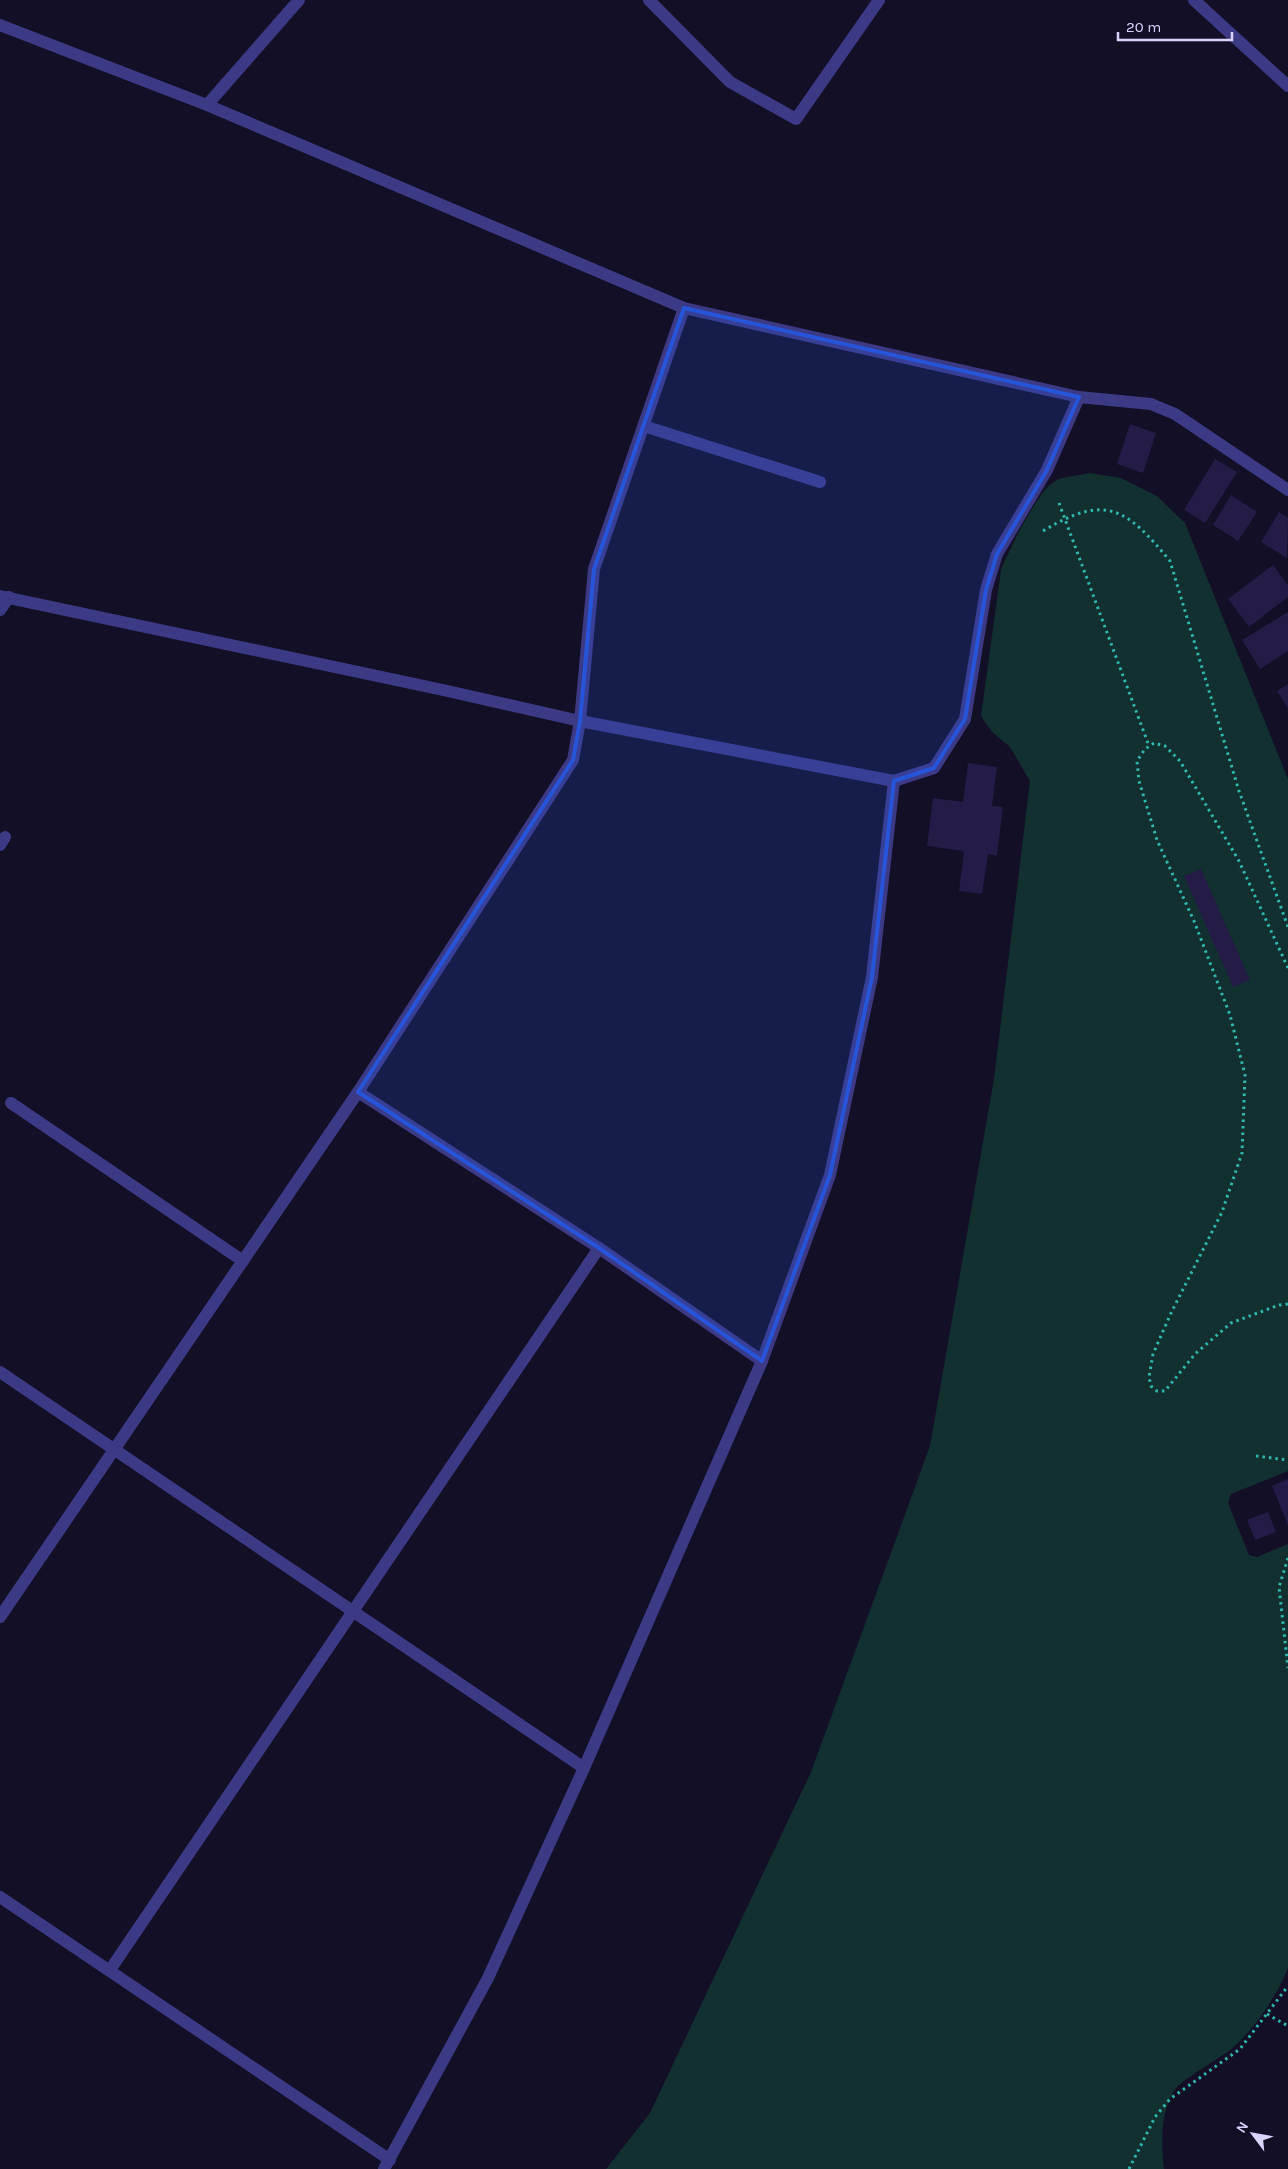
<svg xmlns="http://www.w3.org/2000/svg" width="1288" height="2169" font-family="Karla,sans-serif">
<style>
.green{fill:#12302f}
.building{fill:#241b47}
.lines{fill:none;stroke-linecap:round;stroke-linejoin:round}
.path{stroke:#2fb8b0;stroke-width:3;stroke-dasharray:2.5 4;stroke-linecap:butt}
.lane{stroke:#3d3a85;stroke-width:12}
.street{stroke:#3d3a85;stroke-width:12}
.marked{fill:#2655da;fill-opacity:0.2;stroke:#2655da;stroke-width:4;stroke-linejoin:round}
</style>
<rect width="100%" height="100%" fill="#130f26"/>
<!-- green -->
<path class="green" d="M1089,473l32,5 36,18 28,27 103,256v692l-57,23 -3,9 21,52 8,2 31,-13v424c-11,28 -31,57 -53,78 -13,12 -54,33 -61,45 -14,23 -13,53 -10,78h-558l44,-56 161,-341 119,-326 64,-367 36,-298 -20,-34 -18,-15 -11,-16 20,-146c8,-20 37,-80 54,-89 9,-5 23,-5 34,-8z"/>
<!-- building -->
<g class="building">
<path d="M1130,424l26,9 -13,40 -26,-9z"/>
<path d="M1215,459l22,13 -32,51 -21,-13z"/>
<path d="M1231,495l26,17 -19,29 -25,-16z"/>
<path d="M1279,512l9,6 -1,40 -26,-16z"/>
<path d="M1273,565l15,20v12l-39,30 -21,-28z"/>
<path d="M1288,612v39l-28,18 -18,-29z"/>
<path d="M1288,684v24l-11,-17z"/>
<path d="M968,763l29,4 -5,39 11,1 -6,49 -9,-2 -6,40 -23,-3 5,-40 -37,-5 6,-48 30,4z"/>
<path d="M1201,869l49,111 -17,7 -49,-111z"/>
<path d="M1288,1479v46l-16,-39z"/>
<path d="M1268,1512l8,20 -21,8 -8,-20z"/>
</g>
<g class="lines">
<!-- path -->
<g class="path">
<path d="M1059,503l90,243"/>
<path d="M1043,531c63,-38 83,-23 127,30l69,230 49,136"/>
<path d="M1288,968l-49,-107 -59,-100 -15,-15 -11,-3 -9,6 -8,12 2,20 18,59 37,81 36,94 15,60 -3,78 -20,59 -51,101 -18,41 -4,23 2,9 6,5h8l30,-37 36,-31 48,-18 9,-1"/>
<path d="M1256,1456l32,4"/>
<path d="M1288,1558l-9,29 9,81"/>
<path d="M1267,2014l21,12"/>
<path d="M1129,2169l26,-52 15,-18 70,-50 48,-63"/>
</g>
<!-- lane -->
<g class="lane">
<path d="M1194,0l94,86"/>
<path d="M207,105l92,-105"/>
<path d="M11,1103l232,158"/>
</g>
<!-- street -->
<g class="street">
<path d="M649,0l81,82 66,37 83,-119"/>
<path d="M0,25l207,80 477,203 395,89 72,7 24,10 113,76"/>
<path d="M644,426l176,56"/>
<path d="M0,596l443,94 137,31 314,60 40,-13 31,-49 21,-129 11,-36 50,-84 32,-73"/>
<path d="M0,610l9,-13"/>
<path d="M0,845l5,-8"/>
<path d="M358,1092l241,156 163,113"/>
<path d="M0,1372l584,396"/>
<path d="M0,1617l358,-525 215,-332 7,-39 14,-152 90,-261"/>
<path d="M0,1897l390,263"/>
<path d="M110,1970l489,-722"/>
<path d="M384,2169l104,-191 96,-210 178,-407 68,-186 42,-198 22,-196"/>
</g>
</g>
<!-- marked area -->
<path class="marked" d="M684,308l395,89 -32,73 -50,84 -11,36 -21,129 -31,49 -40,13 -22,196 -42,198 -68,186 -163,-113 -241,-156 215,-332 7,-39 14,-152z"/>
<!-- north arrow -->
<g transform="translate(1253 2134) rotate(302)" stroke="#130f26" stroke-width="4" paint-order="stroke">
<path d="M0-4L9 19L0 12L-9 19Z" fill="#d9d4ff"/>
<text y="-8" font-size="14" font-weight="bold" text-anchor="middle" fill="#d9d4ff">N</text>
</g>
<!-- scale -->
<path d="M1118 32v8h114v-8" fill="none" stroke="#d9d4ff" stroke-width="2.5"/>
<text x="1126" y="32" font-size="15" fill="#d9d4ff" stroke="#130f26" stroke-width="4" paint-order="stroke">20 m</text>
</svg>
